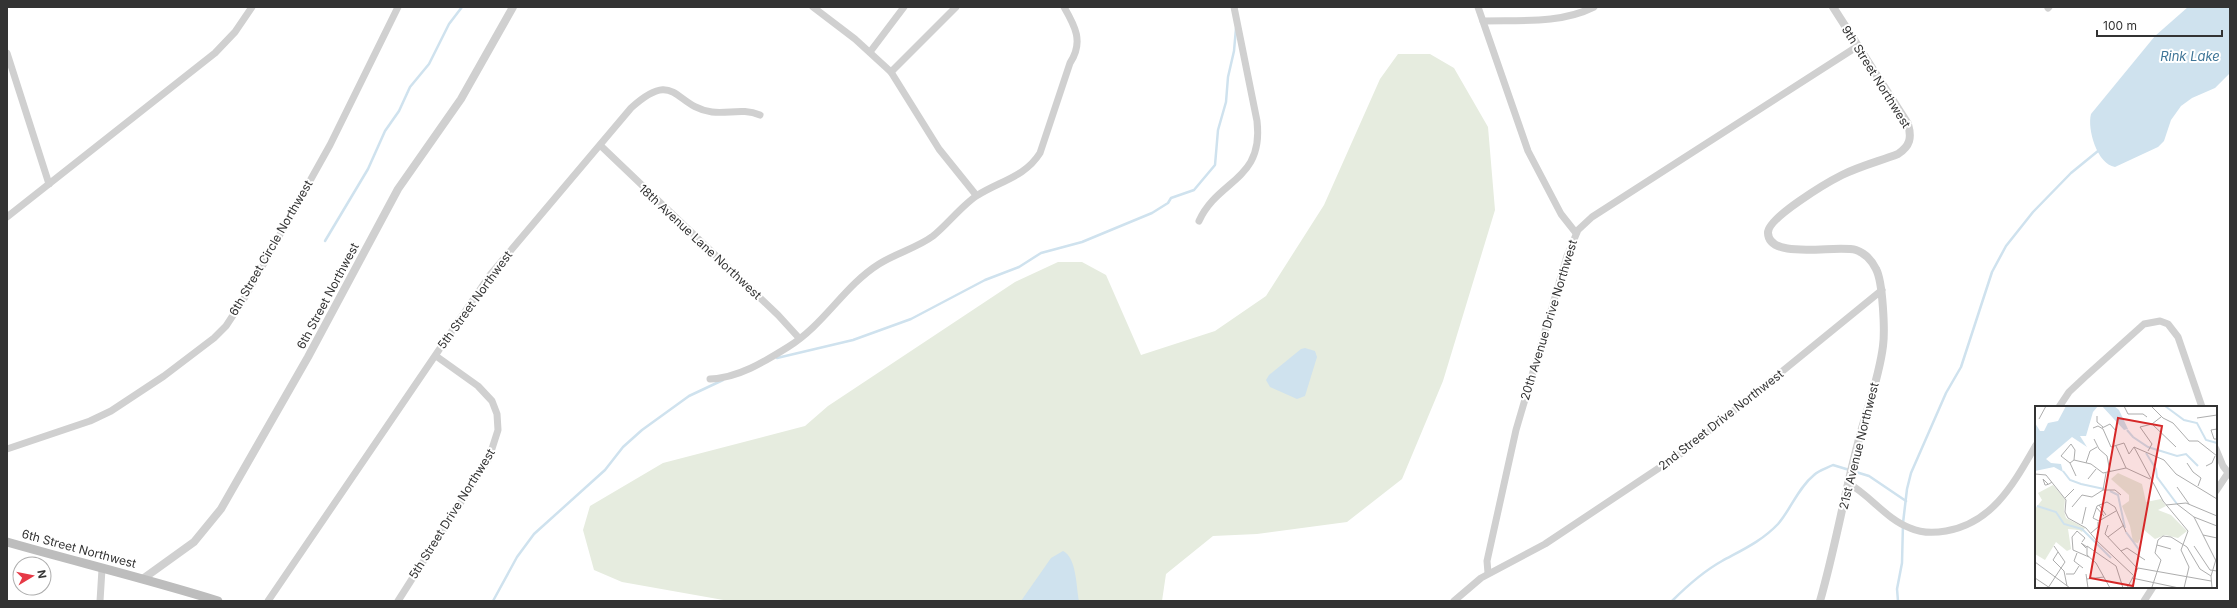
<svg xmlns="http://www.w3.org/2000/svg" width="2237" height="608" font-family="Inter,sans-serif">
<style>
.green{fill:#e6ecdf}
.water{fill:#cfe2ee}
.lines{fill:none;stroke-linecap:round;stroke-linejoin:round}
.stream{stroke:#cfe2ee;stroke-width:2.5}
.minor{stroke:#d0d0d0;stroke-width:7}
.tertiary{stroke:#d0d0d0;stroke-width:8}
.secondary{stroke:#bdbdbd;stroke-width:9}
.labels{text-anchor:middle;stroke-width:4;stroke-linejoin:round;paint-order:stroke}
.street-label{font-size:12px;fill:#333;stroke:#fff}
.water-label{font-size:13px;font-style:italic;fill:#3f7597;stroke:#fff}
.inset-river{fill:none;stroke:#cfe2ee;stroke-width:2}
.inset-road{fill:none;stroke:#adadad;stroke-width:1}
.view{fill:#d62828;fill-opacity:0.15;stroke:#d62828;stroke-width:2}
.inset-edge{fill:none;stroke:#333;stroke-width:2}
</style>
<rect width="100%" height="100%" fill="#fff"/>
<!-- green -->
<path class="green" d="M1398,54h32l24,14 34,59 7,83 -52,171 -41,98 -55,43 -90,12 -44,2 -47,38 -4,27h-433l-107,-19 -28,-12 -11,-40 7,-24 73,-43 142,-37 23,-20 187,-124 43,-20h24l24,13 35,80 74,-24 51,-35 58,-91 56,-126z"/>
<!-- water -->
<g class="water">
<path d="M2188,7h42v66l-15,15 -23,10 -11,8 -10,14 -7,21 -6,6 -43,20c-18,-3 -28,-38 -24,-53l64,-78z"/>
<path d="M1305,348l10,3 2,6 -12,39 -8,3 -27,-12 -4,-7 3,-5 32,-26z"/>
<path d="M1063,551c14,7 13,36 16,50h-58l30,-43z"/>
</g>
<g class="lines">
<!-- stream -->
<g class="stream">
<path d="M325,241l43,-72 17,-38 14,-20 11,-24 19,-23 20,-40 13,-17"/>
<path d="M777,358l76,-18 58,-21 74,-39 34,-13 22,-14 41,-11 41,-17 29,-12 16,-10 3,-5 23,-8 21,-25 3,-35 8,-28 2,-25 6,-26 2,-23"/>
<path d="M493,601l24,-44 17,-23 71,-64 18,-23 19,-17 47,-34 34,-16"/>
<path d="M1672,601c15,-15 32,-30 50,-40 20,-11 40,-20 56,-37 13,-15 20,-36 36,-49 5,-5 13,-7 19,-10l36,11 37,25"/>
<path d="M1898,601l-1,-12 5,-26 1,-40 4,-34 4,-16 35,-80 15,-26 31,-95 14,-26 27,-34 38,-39 27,-22"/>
</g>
<!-- minor -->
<g class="minor">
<path d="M813,7l42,32 36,33 48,77 37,46"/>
<path d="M1478,7l50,144 33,63 15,19"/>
<path d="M2048,8l1,-1"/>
<path d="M1483,21c37,-1 77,3 111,-14"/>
<path d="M870,52l34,-45"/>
<path d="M7,53l42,131"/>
<path d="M891,72l65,-65"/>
<path d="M601,146l177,169 21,23"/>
<path d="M7,217l208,-164 20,-21 17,-25"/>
<path d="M1199,221c19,-42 65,-40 58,-100l-23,-114"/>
<path d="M710,379c28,-1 54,-17 78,-32 36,-22 56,-61 91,-83 17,-11 38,-16 54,-28 14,-11 31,-33 45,-41 22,-14 47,-18 62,-42l30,-90c14,-21 5,-37 -6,-56"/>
<path d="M2059,407l10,-15 16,-15 59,-53 16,-3 8,3 10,13 24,70"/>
<path d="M7,449l83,-28 21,-10 53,-35 50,-38 12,-12 19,-29 85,-152 68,-138"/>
<path d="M2216,449l7,17 7,9"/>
<path d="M1848,483c23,13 38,36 62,45 11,5 25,5 36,3 47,-8 68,-48 90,-86"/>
<path d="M2216,491l12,-18"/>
<path d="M1488,573l-1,-12 29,-131 51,-174 11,-26 14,-13 266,-171"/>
<path d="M100,601l2,-32"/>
<path d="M268,601l222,-326 141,-167c45,-41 43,-1 81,4 17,2 31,-4 48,3"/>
<path d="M398,601l91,-143 9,-28 -1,-16 -5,-13 -14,-15 -42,-30"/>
<path d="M1454,601l27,-23 64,-34 138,-92 199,-162"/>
<path d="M2144,601l9,-14"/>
</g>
<!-- tertiary -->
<g class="tertiary">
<path d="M144,578l50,-36 27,-33 87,-152 90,-168 63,-90 52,-92"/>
<path d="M1820,601c15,-52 24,-106 38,-158 8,-32 21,-64 25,-97 2,-15 0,-64 -7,-77 -4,-8 -11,-16 -20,-19 -18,-6 -87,11 -88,-17 -1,-15 60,-51 74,-58 18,-9 38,-14 56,-21 12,-8 14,-16 10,-30l-75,-117"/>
</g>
<!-- secondary -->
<path class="secondary" d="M7,542c70,20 141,37 211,59"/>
</g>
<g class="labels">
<!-- street labels -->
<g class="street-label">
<text transform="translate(1876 77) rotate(58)" y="4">9th Street Northwest</text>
<text transform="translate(700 242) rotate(43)" y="4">18th Avenue Lane Northwest</text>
<text transform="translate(271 248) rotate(-60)" y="4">6th Street Circle Northwest</text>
<text transform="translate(328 296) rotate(-62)" y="4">6th Street Northwest</text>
<text transform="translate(475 300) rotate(-54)" y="4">5th Street Northwest</text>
<text transform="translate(1549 320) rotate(-73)" y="4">20th Avenue Drive Northwest</text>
<text transform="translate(1721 420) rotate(-38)" y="4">2nd Street Drive Northwest</text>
<text transform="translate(1859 446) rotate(-76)" y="4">21st Avenue Northwest</text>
<text transform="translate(452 514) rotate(-58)" y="4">5th Street Drive Northwest</text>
<text transform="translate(79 549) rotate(15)" y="4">6th Street Northwest</text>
</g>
<!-- water labels -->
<g class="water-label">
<text x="2190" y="61">Rink Lake</text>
</g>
</g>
<!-- overview -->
<g transform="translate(2035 406)">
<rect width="182" height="182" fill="#fff"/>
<path d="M83,67l24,11 4,18 15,-3 5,7 -8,4 13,5 16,16 -9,7 -13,-3 -10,4 -11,-9 -6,13 -5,-1 -3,-16 -8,-20 7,-5v-6l-18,-16zM18,79l12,14 -1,12 2,7 19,10 -3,4 -3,-2 -11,-1 3,20 -4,2 -11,-9 -11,18 -10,-6v-45l7,-9 -4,-7z" fill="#e6ecdf"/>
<path d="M31,0h32l-5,6 -7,24h-6l7,11 -15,-10 -26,22 5,4 10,1 2,8 -9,-5 -19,4v-48l5,8h4l4,-8 10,-2zM67,0h12l5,4 9,19 -4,1z" fill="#cfe2ee"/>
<path class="inset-river" d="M130,0l19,14 13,3 9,17 11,3M92,24l6,7 15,10 29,9 9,-2 12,12M111,47l10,16 1,8 20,27M28,65l7,9 11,4 23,5M75,85l8,4 7,33M2,100l19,6 8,12 18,5 29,29M91,126l14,19"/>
<path class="inset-road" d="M89,0l4,8h15l4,3M116,0l12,12 10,5 16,18h9l19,15M62,10v6l6,5M162,12l20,-3M4,13l7,-13M117,18l24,23M58,22l5,-2 5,3 8,18 13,-4 5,11 5,-7M67,22l8,-4 6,7M182,23l-6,1 3,9h3M59,33l5,10 8,7 3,16M81,40l10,22 24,11M99,41l29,54 25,30 -7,19 8,17 -5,21M99,41l30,13 12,14 41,25M113,45l4,-7 -12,-17 12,-3 9,-7M35,57l4,-3 17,4 12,9 23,-5M35,57l-9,-7 10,-12 4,6 -1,10M35,57l6,13M51,57l4,-12 7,-4M152,57l6,9 8,6 -3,8M171,60l6,-3 3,-7M0,68l11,1 20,25 -1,12 3,6 18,10 11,13 36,34M53,73l8,-10M13,78l-5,-5 2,6h1l3,-1 3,-2M142,81l12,17M68,84l3,-17M30,92l9,-9M142,98l17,13 23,9M64,99l7,10M131,99l20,-2 31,13M37,101l10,-12 10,2 11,-7h12l6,5M61,101l8,9M81,105l-17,10 -6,-3 4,-12 10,-4 8,5 11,25M159,111l22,44M47,118l4,-17M73,119l-3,9 32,34M56,127l7,-6v-5M168,129l14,3M73,131l16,-12M47,136l3,-4 -8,-7 -5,6 1,13 16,7M122,139l14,4M159,140l16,24 7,1M51,142l-5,-5 6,4M86,145l6,-3 18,12M23,146l-5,8 11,11 3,15M42,147l-3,8 9,7M126,154l-6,-7 3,-13 5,-4 8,1 16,10 13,22 11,7M0,156l35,26M31,168h8l5,-8M51,168l2,14M0,172l15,10M97,172l47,10M52,173l17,-2M117,181l9,-27M13,182l17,-26 -11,-16M75,182l-14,-25 -9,-8v-9l29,20 7,22M92,182l11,-20 73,13M100,182h19M177,182l-1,-12 6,-20"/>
<path class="view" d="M83,12l44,8 -29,160 -43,-8z"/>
<rect width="182" height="182" class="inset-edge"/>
</g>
<!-- border -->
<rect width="2237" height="608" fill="none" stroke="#333333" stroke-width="16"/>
<!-- north arrow -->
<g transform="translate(32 576) rotate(80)"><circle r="19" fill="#ffffff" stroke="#adadad"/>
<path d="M0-3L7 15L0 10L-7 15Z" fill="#e63946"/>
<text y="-6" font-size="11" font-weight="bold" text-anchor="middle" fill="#333333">N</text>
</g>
<!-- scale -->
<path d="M2097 30v6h125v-6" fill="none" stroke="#333333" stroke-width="2"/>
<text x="2103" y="30" font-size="12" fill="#333333" stroke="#ffffff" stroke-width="3" paint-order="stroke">100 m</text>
</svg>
